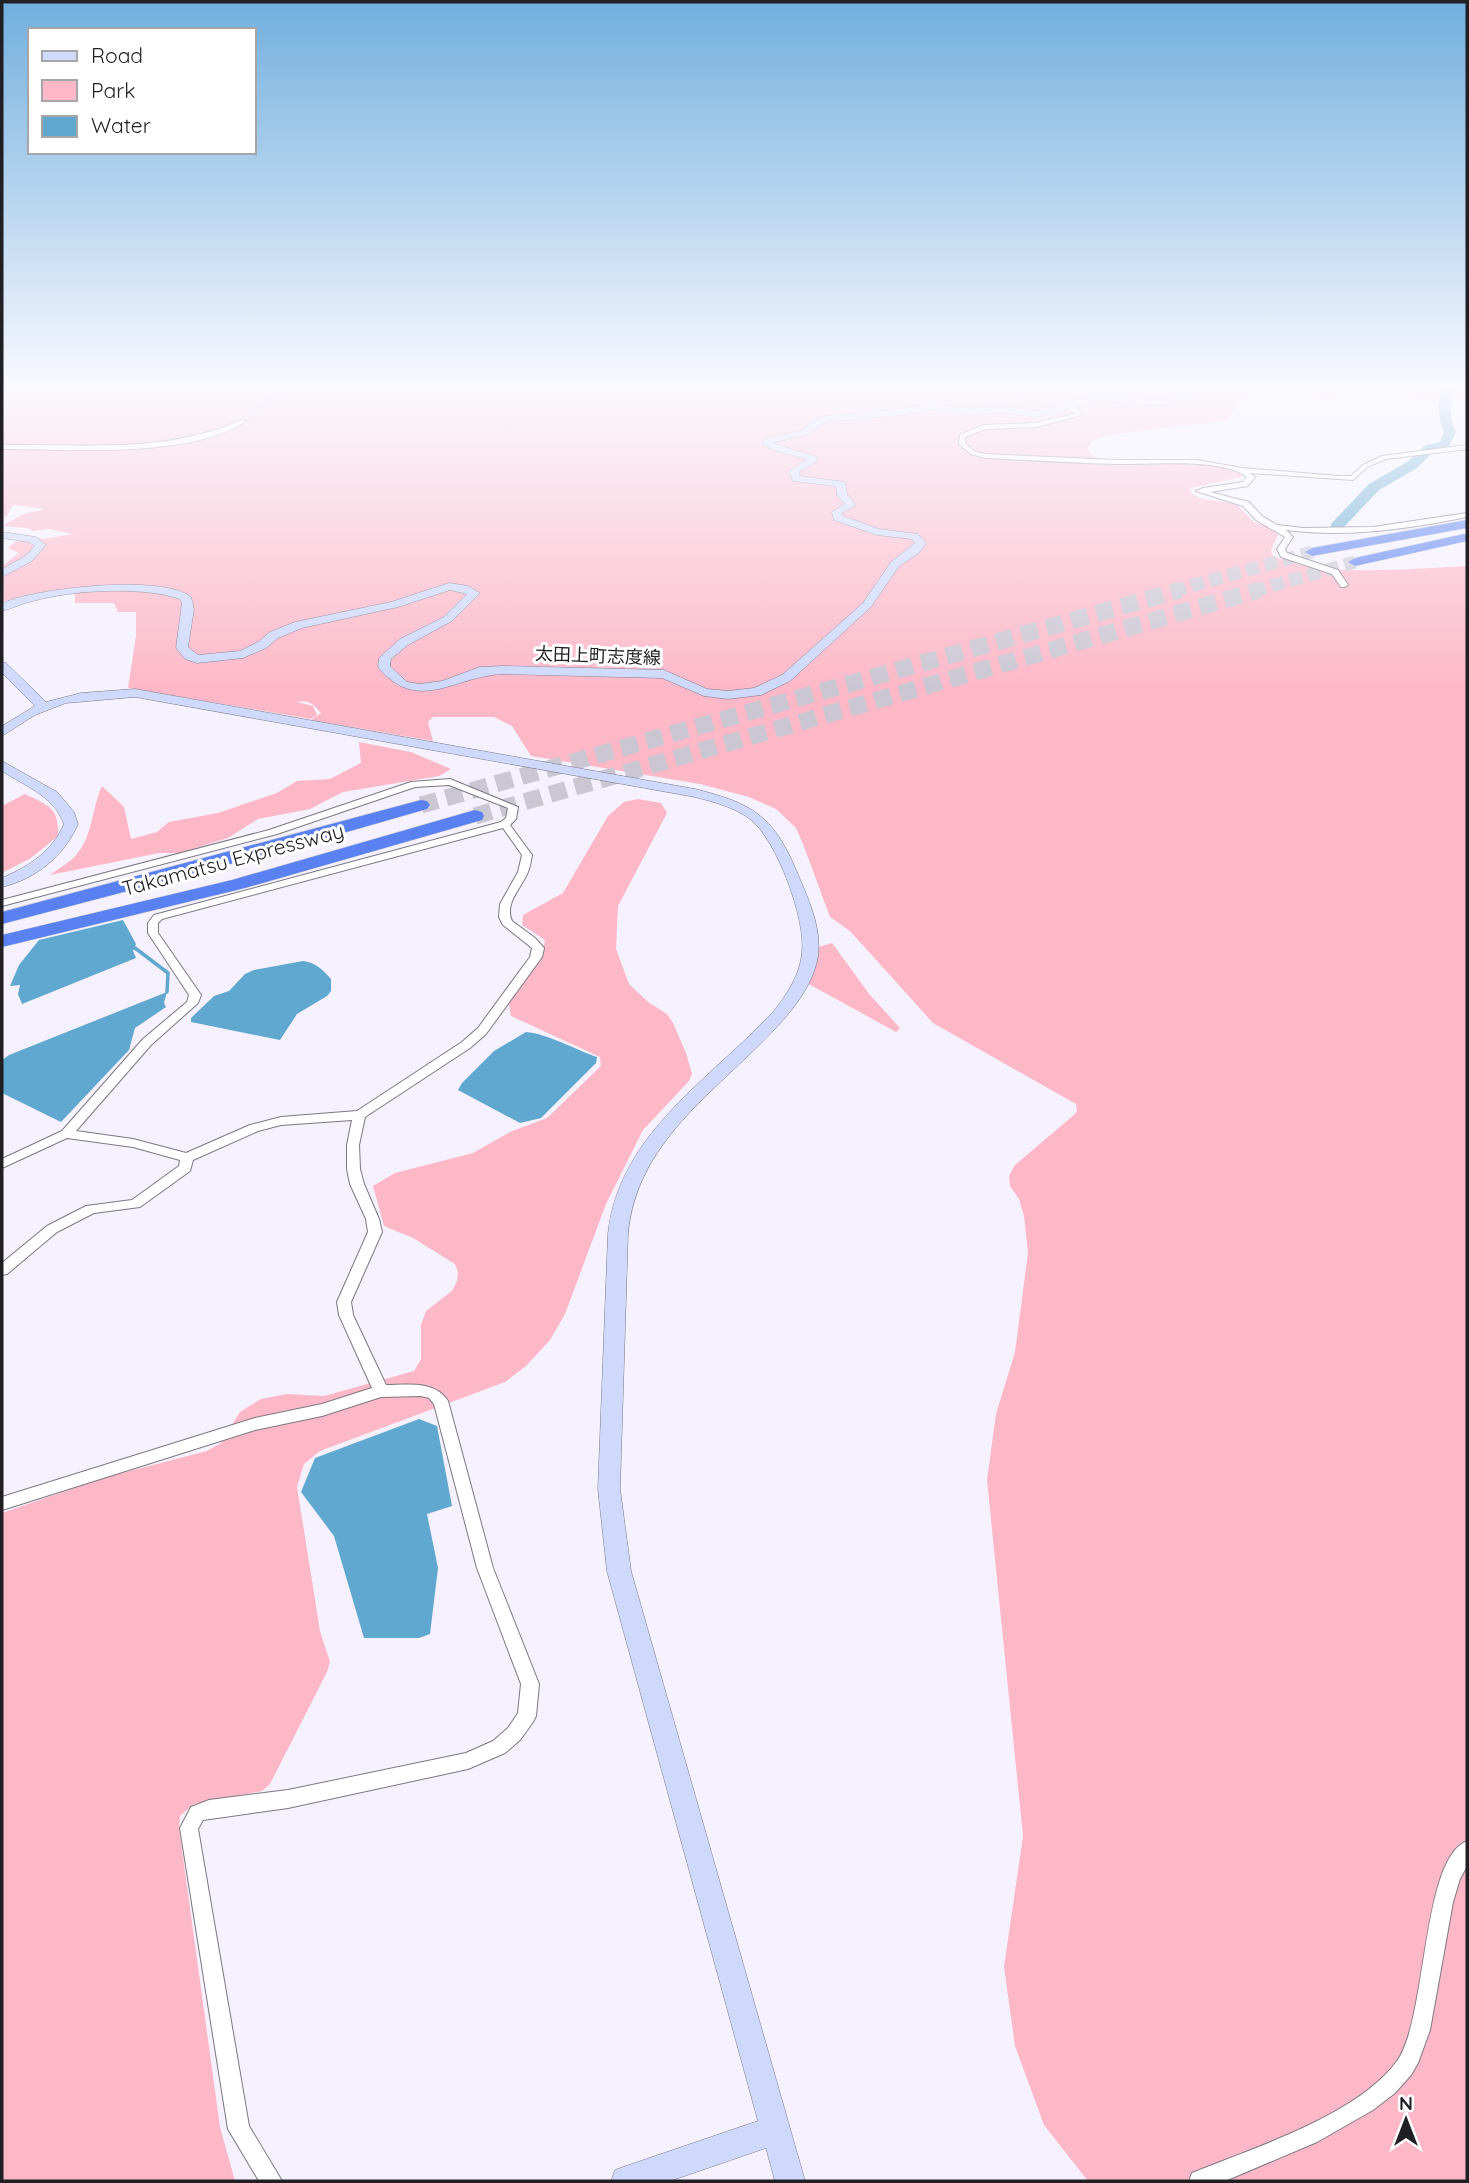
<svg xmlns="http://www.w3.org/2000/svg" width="1469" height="2183" font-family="Quicksand,'Noto Sans JP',sans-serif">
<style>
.green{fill:#fdb8c8}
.water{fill:#60a8d0}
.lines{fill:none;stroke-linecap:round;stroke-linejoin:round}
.stream{stroke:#60a8d0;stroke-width:3.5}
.river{fill:#60a8d0;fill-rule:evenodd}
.street-tunnel{stroke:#cac7d2;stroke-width:7;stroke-dasharray:7 3.5;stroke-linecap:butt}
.highway-tunnel-far1{stroke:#cac7d2;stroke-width:13;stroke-dasharray:13 6;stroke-linecap:butt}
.highway-tunnel{stroke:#cac7d2;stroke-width:17;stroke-dasharray:17 9;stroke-linecap:butt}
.street-casing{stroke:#7b7883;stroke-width:2}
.secondary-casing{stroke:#7b7883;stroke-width:1}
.highway-casing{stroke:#d2d2d3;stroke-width:1}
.street{fill:#fff;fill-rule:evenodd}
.secondary{fill:#ced9fb;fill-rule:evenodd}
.highway{fill:#5a81f1;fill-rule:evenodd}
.labels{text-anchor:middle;stroke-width:6;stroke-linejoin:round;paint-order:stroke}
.far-street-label{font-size:18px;fill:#201f24;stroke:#fff}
.street-label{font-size:21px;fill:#201f24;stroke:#fff}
</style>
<rect width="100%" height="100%" fill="#f5f1fe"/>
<!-- green -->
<g class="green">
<path d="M2,384h1446l19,11v8c-14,-7 -24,-2 -37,-3 -33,-4 -61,-17 -94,-5l2,6 -68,-13 -25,10 -20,23 -117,14 -16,6 -5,8 7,8 9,2 117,7 23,8 -2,3 -51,11 2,6 10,5 34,5 18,18 11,3 13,10 -7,15 1,5c42,24 146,13 195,11v1615h-379l-44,-56 -29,-79 -11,-79 19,-131 -36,-356 9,-66 19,-62 13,-99 -4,-37 -5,-17 -9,-13 -1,-10 6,-11 60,-51 2,-3 -1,-7 -143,-81 -83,-92 -20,-14 -27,-73 -7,-16 -20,-19 -27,-12 -49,-13 -169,-28 -19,-30 -18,-9h-61l-5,5 5,19 -122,-21 10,-7c-6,-8 -13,-14 -24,-11l16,4 4,9 -6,4 -183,-31 8,-52v-24h-18l-4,-9h-39v-14l-44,5 -29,8v-36l17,-13 -11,-5 16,-13 20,4 29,-5 -24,-5 -16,2 -5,-3 -26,-2 22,-12 21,-5 -32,-4 -6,11 -5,3z"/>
<path d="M359,742l52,10 40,17 -12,7 -96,16 -33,17 -52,10 -30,19 -49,15h-20l-109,22c9,-7 21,-13 27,-21 16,-19 15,-47 25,-68l22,21 7,32 26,-7 12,-10 49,-9 59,-20 20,-12 33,-2 31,-16z"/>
<path d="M25,794c24,12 34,13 33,42l-27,22 -29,15v-67z"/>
<path d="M638,799l23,4 6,10 -49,93 -2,43 13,35 19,18 19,12 6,9 13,30 6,21 -3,7 -46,49 -37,74 -41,110 -15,26 -24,26 -21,16 -185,69 -16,13 -7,23 23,144 10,31 -3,10 -57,112 -8,7 -68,13 -14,12 -1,12 41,299 15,54h-233v-668l104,-36 101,-26 14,-8 19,-31 21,-13 26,-5 37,2 90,-25 7,-12v-34l5,-14 26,-20 5,-10 1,-9 -3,-8 -42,-26 -29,-12 -11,-40 22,-13 78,-20 37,-21 37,-14 54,-52 -1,-9 -89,-41 -2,-12c14,-22 32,-38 36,-64l-23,-15 1,-10 40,-22 45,-77 16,-14z"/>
<path d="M832,943l38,52 30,33 -4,4 -89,-49 8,-35z"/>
</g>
<!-- water -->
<g class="water">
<path d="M123,920l13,24 -3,7 3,7 -114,46 -4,-10 2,-9 -10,1 9,-21 20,-25z"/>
<path d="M303,961c12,1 20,9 28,18v12l-4,5 -30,18 -17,26 -89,-18v-4l23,-22 15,-5 16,-17 9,-4z"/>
<path d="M167,992l-3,11 2,4 -31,21 -6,22 -68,72 -59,-29v-33l7,-5z"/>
<path d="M526,1032c22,2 48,17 71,25l-1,6 -55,55 -21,5 -62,-33 4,-7 32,-32z"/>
<path d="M419,1419l18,7 15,80 -25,8 11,54 -8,66 -11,4h-55l-30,-102 -33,-44 14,-34z"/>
</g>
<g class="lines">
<!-- stream -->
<path class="stream" d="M135,948l33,25 -1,19"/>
<!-- river -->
<path class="river" d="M1439,384h13l4,5c-8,14 -6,29 0,43l-7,15 -15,4 -17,17 -38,22 -38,40h-10v-6l38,-40 38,-22 19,-17 14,-3 4,-10c-6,-14 -8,-29 0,-43z"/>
<!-- street-tunnel -->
<path class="street-tunnel" d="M243,421l48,-37"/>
<!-- highway-tunnel-far1 -->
<g class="highway-tunnel-far1">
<path d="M1173,591l139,-39"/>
<path d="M1253,591l102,-29"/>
</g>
<!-- highway-tunnel -->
<g class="highway-tunnel">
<path d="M421,805l759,-215"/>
<path d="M475,816l784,-226"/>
</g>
<!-- street casing -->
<g class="street-casing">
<g id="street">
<path d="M1068,404l14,8 -4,4 -42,11 -51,2 -20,8v6l10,9 10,2 131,6h81l45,8 96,8h13l12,-11 19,-9 85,-11v4l-81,10 -19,8 -14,13 -103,-7 5,4 -7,9 -38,6 39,10 13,14 15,9 26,3 70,-1 94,-14v4c-60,12 -120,21 -181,13l7,7 -8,12 2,4 51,17 10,15 -4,2h-3l-9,-13 -51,-17 -4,-8 8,-12 -29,-17 -13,-14 -47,-15 7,-3 40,-6 4,-5c-26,-20 -99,-12 -132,-13 -44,-1 -87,-4 -130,-6l-14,-4 -12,-10 1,-9 24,-10 52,-2 38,-9 1,-2 -10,-6z"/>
<path d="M241,420l5,1c-56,38 -177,28 -244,28v-4c80,-1 164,9 239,-25z"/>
<path d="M450,779l68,28 -2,12 -6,6 22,30c-1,6 -2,12 -4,17 -7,17 -24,31 -16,49l23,17 9,10 -2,9 -56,77 -16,14 -105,69 -6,28 1,24 4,15 15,35 3,13 -31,70 2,13 33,70c21,0 49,-5 62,16l45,167 46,116 -3,32 -3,6 -13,18 -15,13 -37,16 -180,39 -85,12 -5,9 51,297 33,55h-23l-31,-52 -48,-301 11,-21 18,-7 79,-10 178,-37 27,-12 15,-13 10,-15 3,-29 -44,-116 -43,-164 -5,-6 -8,-2 -40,1 -59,19 -67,14 -253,80v-13l253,-79 67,-14 50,-16 -33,-73 -2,-13 31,-70 -2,-13 -16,-35 -3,-15v-24l5,-25 -71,5 -23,6 -65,29 -3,11 -50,36 -46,6 -37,19 -50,42 -5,1v-12l45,-37 39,-20 46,-6 47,-34 1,-6 -47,-13 -66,-9 -65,30v-9l60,-28 81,-92 44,-37 2,-7 -41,-62v-10l6,-8 347,-93 5,-4 2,-10 -59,-23 -34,2 -138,47 -275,72v-6l267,-70 142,-48zM503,828l19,27 -4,17 -18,32 -1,13 4,8 29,23 -2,9 -52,71 -16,14 -105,69 -76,6 -31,8 -64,28 -53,-14 -57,-8 75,-86 47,-42 3,-8 -43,-62v-10l4,-4z"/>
<path d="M1467,1841v25l-7,13 -7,23 -23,128 -12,33 -7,12 -16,18 -22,17 -56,32 -92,39h-36l3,-8c61,-25 166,-58 205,-112 31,-43 24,-202 70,-220z"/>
</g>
</g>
<!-- secondary casing -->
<g class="secondary-casing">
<g id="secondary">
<path d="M1191,384h9l-10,16 -30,5 -63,-4 -61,16 -36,-5 -33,3 -36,-6 -28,6 -79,7 -15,12 -37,9 45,14v4l-18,11 1,4 45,6 2,12 9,11 -14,8 1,3 36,13 39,5 8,9 -7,10 -20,13 -28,41 -81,74 -29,14 -33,4 -24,-3 -42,-18 -159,-4c-49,2 -85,41 -125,-7l1,-9 21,-19 44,-22 23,-23 -17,-4 -52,17 -96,21 -24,10 -12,10 -23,10 -46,5 -12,-4 -9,-11 6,-45 -2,-4c-39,-13 -107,-9 -147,2 -11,2 -21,8 -31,10v-7l6,-3c34,-13 154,-27 183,-4l3,12 -6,38 10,8 42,-4 18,-9 12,-10 25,-10 96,-20 58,-19 19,3 12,7 -28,28 -44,24 -17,14 -1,7 17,16 13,2 22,-3 38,-14 23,-1 161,4 43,19 21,2 26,-3 28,-13 81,-72 28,-41 24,-19 -4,-4 -34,-4 -43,-15 -2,-8 13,-8 -8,-9 -1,-9 -43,-5 -4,-10 18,-12 -32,-8 -13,-7 3,-5 38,-9 15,-12 10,-2 75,-7 28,-6 36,6 33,-3 36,5 61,-16 63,4 24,-3z"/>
<path d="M2,532l34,5 10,8 -14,16 -30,16v-8l22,-12 11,-11 -6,-4 -27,-4z"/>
<path d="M2,662l4,1 40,39 35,-9 54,-4 560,100c56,14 78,26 101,81 11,26 26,57 22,86 -5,30 -26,55 -46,76 -58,61 -136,111 -144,202l-8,255 11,82 174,610h-30l-9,-33 -96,33h-59l4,-11 11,-4 132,-45 -151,-550 -9,-82 10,-255c11,-101 103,-155 166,-223 13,-17 26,-36 28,-58 4,-34 -25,-113 -52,-134 -16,-12 -36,-17 -55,-22l-560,-100 -69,6 -31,12 -33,21v-10l33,-20 -33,-33z"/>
<path d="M2,761l55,31 17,20 4,12c-14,32 -42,55 -76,63v-9c27,-12 50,-26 62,-54 -11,-29 -38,-37 -62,-53z"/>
</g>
</g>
<!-- highway casing -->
<g class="highway-casing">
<g id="highway">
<path d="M1467,520v8l-155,28 -7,-4 7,-4z"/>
<path d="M1464,534l3,1v6l-112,25 -7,-4 7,-4z"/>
<path d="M421,800l6,1 3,4 -3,4 -143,41 -282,74v-12z"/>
<path d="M475,810l7,2 2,4 -2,4 -237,68 -243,59v-12l230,-55z"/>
</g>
</g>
<!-- street -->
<use href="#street" class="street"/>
<!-- secondary -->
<use href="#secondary" class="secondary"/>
<!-- highway -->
<use href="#highway" class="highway"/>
</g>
<!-- sky -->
<linearGradient id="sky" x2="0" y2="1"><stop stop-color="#71afde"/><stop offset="0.56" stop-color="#faf9ff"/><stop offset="1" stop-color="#faf9ff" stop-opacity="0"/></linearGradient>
<rect width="1469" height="690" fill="url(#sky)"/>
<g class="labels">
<!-- far-street labels -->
<g class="far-street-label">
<text transform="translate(598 656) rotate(2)" y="6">太田上町志度線</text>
</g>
<!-- street labels -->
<g class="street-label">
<text transform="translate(233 860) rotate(-15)" y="7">Takamatsu Expressway</text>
</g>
</g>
<!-- border -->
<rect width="1469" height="2183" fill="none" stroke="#201f24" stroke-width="7"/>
<!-- legend -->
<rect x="28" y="28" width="228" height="126" fill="#ffffff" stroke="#a6a5a7" stroke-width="2"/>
<rect x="42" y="51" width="35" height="10" fill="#ced9fb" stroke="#a6a5a7" stroke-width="2"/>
<text x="91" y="63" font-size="21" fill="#201f24">Road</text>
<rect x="42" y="80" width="35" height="21" fill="#fdb8c8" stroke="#a6a5a7" stroke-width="2"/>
<text x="91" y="98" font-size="21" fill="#201f24">Park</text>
<rect x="42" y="116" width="35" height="21" fill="#60a8d0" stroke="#a6a5a7" stroke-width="2"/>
<text x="91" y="133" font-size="21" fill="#201f24">Water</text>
<!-- north arrow -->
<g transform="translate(1406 2120)" stroke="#ffffff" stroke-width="5" paint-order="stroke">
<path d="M0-5L12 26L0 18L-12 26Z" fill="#201f24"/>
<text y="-10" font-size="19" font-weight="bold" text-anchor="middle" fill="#201f24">N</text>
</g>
</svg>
